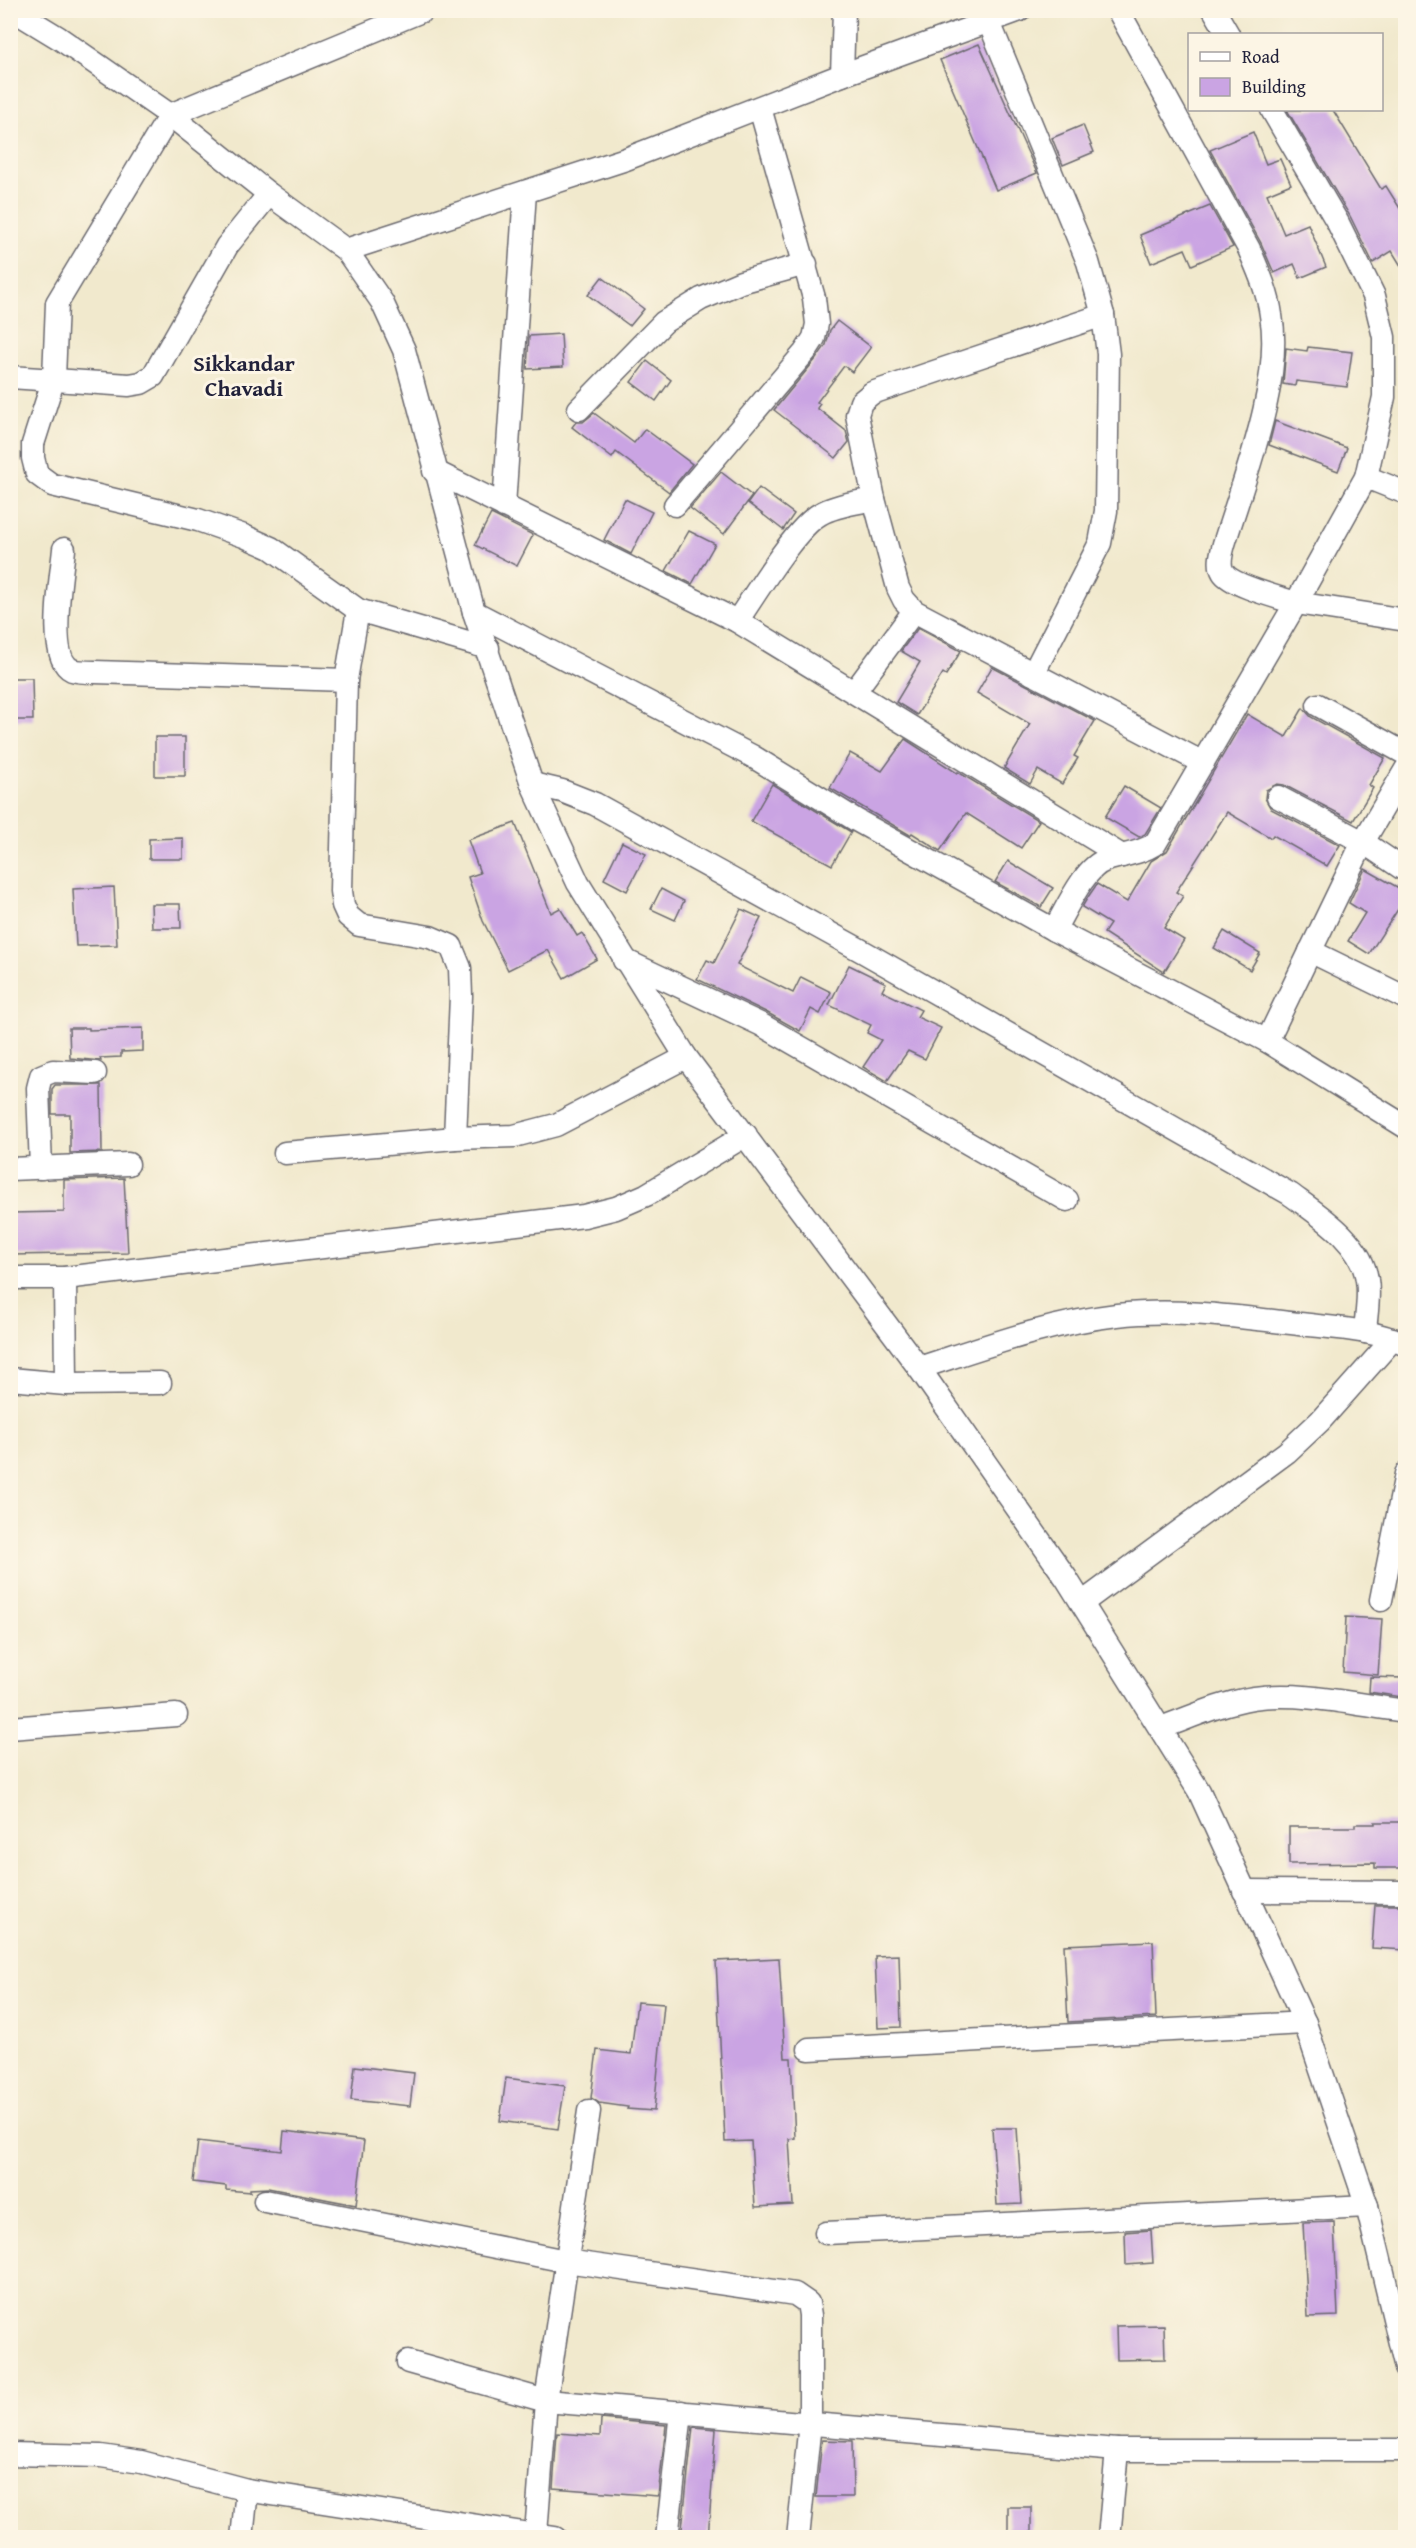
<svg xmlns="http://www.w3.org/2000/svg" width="1416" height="2548" font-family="'Gentium Book Plus',serif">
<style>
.building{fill:#caa4e3}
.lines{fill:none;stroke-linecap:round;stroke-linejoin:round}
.minor-casing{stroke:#6a686e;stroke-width:25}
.minor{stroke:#fff;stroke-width:22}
.labels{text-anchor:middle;stroke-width:6;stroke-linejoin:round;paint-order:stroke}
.neighbourhood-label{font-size:22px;font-weight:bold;fill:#22223b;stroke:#fcf5e5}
</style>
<rect width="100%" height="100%" fill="#fcf5e5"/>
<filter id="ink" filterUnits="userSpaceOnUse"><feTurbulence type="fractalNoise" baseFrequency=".0167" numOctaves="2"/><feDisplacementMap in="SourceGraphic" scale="12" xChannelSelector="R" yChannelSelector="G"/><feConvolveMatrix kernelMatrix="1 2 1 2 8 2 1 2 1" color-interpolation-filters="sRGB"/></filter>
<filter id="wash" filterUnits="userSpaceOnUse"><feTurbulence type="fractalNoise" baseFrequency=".008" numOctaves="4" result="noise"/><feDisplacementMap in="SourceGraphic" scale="24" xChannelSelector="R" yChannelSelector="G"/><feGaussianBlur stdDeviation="1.35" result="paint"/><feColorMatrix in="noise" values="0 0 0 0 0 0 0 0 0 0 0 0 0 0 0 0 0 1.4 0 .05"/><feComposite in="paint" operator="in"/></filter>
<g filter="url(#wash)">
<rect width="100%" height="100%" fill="#f1e9cd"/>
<g id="blocks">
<!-- building -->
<g class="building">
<path d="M979,44l58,129 -41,17 -56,-130z"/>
<path d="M1287,110h46l48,79 5,-3 20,32v56l-14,-23 -19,12 -23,-47z"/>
<path d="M1083,125l11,27 -31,13 -11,-27z"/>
<path d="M1253,132l13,32 14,-5 11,25 -24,10 17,40 24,-10 18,43 -26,11 -6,-14 -20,9 -13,-30 -51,-93z"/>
<path d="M1210,206l23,41 -41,18 -7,-16 -34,14 -11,-28z"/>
<path d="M602,277l42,32 -14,17 -42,-31z"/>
<path d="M837,321l34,26 -19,25 -8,-6 -27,36 3,2 -3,4 29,23 3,11 -13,16 -62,-48 42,-51 10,-14 4,-15z"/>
<path d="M561,334l2,33 -36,2 2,-33z"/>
<path d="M1308,347l44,5 -5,35 -51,-6 -1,5 -12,-2 3,-36 21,3z"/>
<path d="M647,361l24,19 -15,21 -25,-19z"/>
<path d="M594,413l40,30 11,-14 47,35 -23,28 -53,-40 -4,6 -40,-31 4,-5h7z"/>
<path d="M1275,421l72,27 -9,23 -69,-26z"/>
<path d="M721,472l31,24 -28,38 -34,-26z"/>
<path d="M759,488l35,26 -11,16 -35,-27z"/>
<path d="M625,499l27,13 -21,42 -27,-14z"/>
<path d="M491,514l42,21 -16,31 -42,-21z"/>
<path d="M689,531l26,13 -23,40 -26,-13z"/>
<path d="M918,628l43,23 -15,24 -3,-2 -26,42 -21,-13 24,-40 -19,-11z"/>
<path d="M992,667l103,54 -21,35 4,2 -16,26 -24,-14 -8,14 -26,-16 26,-44 -53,-31z"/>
<path d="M10,678h22l1,42h-23z"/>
<path d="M1303,708l8,9 74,41 -16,27 4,3 -20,33 -69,-36 -7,-1 -11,6 -1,8 6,11 69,36 -13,21 -54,-31 -2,3 -44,-26 -51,80 7,4 -19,32 20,12 -20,32 -60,-39 6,-9 -28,-17 6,-10 9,-13 30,18 24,-41 16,-10 80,-137 39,23z"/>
<rect x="155" y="737" width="30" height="39"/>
<path d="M905,739l52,34 1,-1 81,49 -18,27 -55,-35 -26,38 -28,-18 -2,2 -80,-47 20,-35 32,18z"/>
<path d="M772,784l79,48 -19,33 -81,-44z"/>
<path d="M1124,786l37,22 -16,26 -6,3 -34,-20z"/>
<path d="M515,823l36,90 9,-5 17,28 5,-3 15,26 -33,19 -16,-28 -40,20 -25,-49 -15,-44 12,-4 -12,-33z"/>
<path d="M183,838v21h-34v-20z"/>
<path d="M622,842l24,12 -19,37 -23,-12z"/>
<path d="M1008,861l45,27 -12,19 -46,-25z"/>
<path d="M1365,869l41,23v5l-37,57 -21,-13 17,-28 -16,-10z"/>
<path d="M114,887l3,58 -41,1 -3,-57z"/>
<path d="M661,889l23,12 -9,19 -24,-11z"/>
<path d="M151,904h29l1,24h-29z"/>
<path d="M741,909l20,9 -24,47 56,28 8,-16 30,15 -11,22 -9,-5 -11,22 -34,-19 -69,-33 10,-19 7,3z"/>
<path d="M1224,931l36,22 -10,17 -36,-22z"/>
<path d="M849,965l37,18 -4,8 39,19 -4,7 24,11 -16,31 -17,-8 -21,30 -24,-14 18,-27 -14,-7 4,-8 -42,-20z"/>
<path d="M69,1028h20v2l54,-2v23l-22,1v5l-21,1 1,3 -31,-3z"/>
<path d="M55,1085h46l1,67 -32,1v-39h-18v-25z"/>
<path d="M124,1178l4,75 -118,2v-42l54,-1v-32z"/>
<path d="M1346,1617l36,2 -4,56 -35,-3z"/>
<path d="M1370,1677l33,1 -1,19 -33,-5z"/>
<path d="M1375,1822h31v46h-31v-5l-86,1v-37h66v-3h20z"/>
<path d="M1375,1905h31v45l-34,-2z"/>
<path d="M1153,1941l3,76 -88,5 -4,-77z"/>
<path d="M899,1955l2,72 -23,1 -3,-72z"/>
<path d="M779,1958l6,100h6l4,80 -6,1 4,66 -38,2 -4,-66 -26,1 -9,-181z"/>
<path d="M637,2002l27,2 -10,107 -27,-2 1,-2 -29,-4 -8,-5 6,-48 34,4z"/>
<path d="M355,2066l59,7 -4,33 -59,-6z"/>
<path d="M506,2078l59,8 -7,43 -58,-8z"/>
<path d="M992,2128h25l5,76 -25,1z"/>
<path d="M284,2131l80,10 -8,64 -88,-17 -18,1v3l-24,-2v-4l-33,-4 5,-41 84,10z"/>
<path d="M1334,2222l4,94 -30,1 -5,-94z"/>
<path d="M1151,2230l2,33 -27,2 -1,-33z"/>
<path d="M1164,2325l1,34 -48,1 -1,-34z"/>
<path d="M601,2419l65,6 -8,71 -105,-8 4,-55 43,3z"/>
<path d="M693,2427l23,2 -8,109h-27z"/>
<path d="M822,2440l30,1 1,56h-37z"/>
<rect x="1008" y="2507" width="23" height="31"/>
</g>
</g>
</g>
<g filter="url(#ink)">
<use href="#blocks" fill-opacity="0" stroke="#6a686e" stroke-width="1.5"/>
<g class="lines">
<!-- minor casing -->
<g class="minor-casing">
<g id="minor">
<path d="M13,10l46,28 111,77 99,79 77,56 36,52 22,48 70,262 58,172 46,99 108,174 233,311 147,210 133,213 106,232 62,183 39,162"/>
<path d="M424,10l-254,105 -113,188 -3,75 -21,66v14l4,16 15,11 146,35 46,16 27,12 87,62 130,38"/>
<path d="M1214,10l14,24"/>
<path d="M989,22l99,240 15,53 5,39 -2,157 -6,32 -67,131"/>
<path d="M842,75l2,-65"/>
<path d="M1272,110l66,113 36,73 10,41v60l-18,80 -70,126 110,17"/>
<path d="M346,250l280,-91 216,-84 178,-65"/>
<path d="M1103,315l-231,78 -11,9 -4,13 17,84 24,89 6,12 10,11 289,152"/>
<path d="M10,377l119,8 12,-2 12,-7 74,-130 42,-52"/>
<path d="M579,409l85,-87 37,-23 40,-17 65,-18"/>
<path d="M434,471l303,150 385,235"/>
<path d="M1366,477l40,16"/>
<path d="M675,505l130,-153 9,-14 3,-14 -3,-26 -54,-190"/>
<path d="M504,506l21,-314"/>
<path d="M64,549c-2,24 -18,109 8,121 6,2 17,2 23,2l251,8"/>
<path d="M358,610l-12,70 -5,211 2,14 5,11 11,9 71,12 21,9 9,22 1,28 -6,142"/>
<path d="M474,612l278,144 104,64 198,110 213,111 96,-199 43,-73"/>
<path d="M737,621c18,-26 58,-93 83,-107 15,-9 36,-11 54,-15"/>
<path d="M855,691l59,-80"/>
<path d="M1318,705l88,49"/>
<path d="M532,784l30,7 33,13 267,147 428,243c29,21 72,48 77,86 3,16 -1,35 -2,52"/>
<path d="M1278,797l85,45 43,29"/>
<path d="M1054,930c12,-20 30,-63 52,-70 18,-6 33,-6 49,-16l141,-241c-16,-5 -66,-18 -73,-31 -5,-8 -1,-20 1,-28 20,-65 59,-163 47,-229 -3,-23 -13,-45 -22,-66l-131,-239"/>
<path d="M1310,951l96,47"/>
<path d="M624,960l136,64 307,176"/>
<path d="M1267,1041l139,86"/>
<path d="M285,1153l170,-15 59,-2 42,-11 130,-68"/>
<path d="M41,1168l-3,-80 3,-12 12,-5 42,2"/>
<path d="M10,1169l118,-5"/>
<path d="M10,1278h55l519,-62 32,-8 30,-13 100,-60"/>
<path d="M65,1278l1,106"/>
<path d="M919,1368c65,-21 130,-45 198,-53 60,-7 122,2 182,9 36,4 74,5 107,21"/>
<path d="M10,1379l56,5 94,-1"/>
<path d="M1381,1600l25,-126"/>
<path d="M1082,1603l205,-151 33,-31 73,-82"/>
<path d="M10,1728l166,-13"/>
<path d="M1161,1728c30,-11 61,-25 92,-30 48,-7 105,7 153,13"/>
<path d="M1244,1891l162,1"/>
<path d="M809,2049l496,-26"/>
<path d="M265,2201l301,60 229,33 13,9 2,12v108l-12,115"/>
<path d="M826,2233l541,-27"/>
<path d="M408,2362l138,39 571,49h289"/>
<path d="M10,2454l91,2 40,6 106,28 308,48"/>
<path d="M536,2534l10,-133 43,-290"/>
<path d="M242,2538l5,-48"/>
<path d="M667,2538l14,-126"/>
<path d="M1109,2538l8,-88"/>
</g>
</g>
<!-- minor -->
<use href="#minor" class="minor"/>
</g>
</g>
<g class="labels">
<!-- neighbourhood labels -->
<g class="neighbourhood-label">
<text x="244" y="371">Sikkandar<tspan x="244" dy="25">Chavadi</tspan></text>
</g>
</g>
<!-- margin -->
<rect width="1416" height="2548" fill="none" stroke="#fcf5e5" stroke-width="36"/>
<!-- legend -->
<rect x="1188" y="33" width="195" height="78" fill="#fcf5e5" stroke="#a5a1a1" stroke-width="1.5"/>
<rect x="1200" y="52" width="30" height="9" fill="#ffffff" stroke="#a5a1a1" stroke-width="1.5"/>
<text x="1242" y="63" font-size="18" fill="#22223b">Road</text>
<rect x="1200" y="78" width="30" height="18" fill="#caa4e3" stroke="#a5a1a1" stroke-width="1.5"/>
<text x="1242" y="93" font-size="18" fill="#22223b">Building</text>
</svg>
